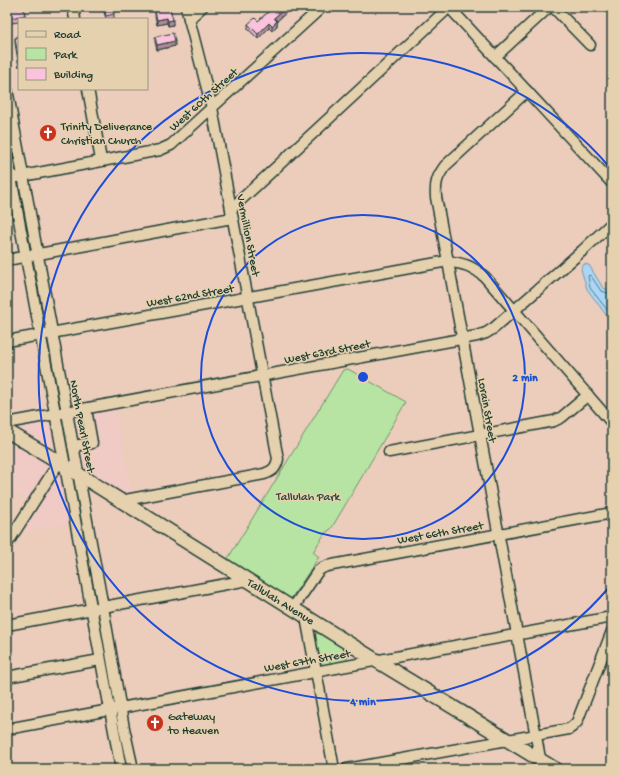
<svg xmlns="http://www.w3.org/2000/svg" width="619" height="776" font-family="'Gochi Hand',sans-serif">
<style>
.built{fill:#f0cac5}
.green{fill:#b7e4a2;stroke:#6b906b}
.water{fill:#abd6f6;stroke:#7399a8}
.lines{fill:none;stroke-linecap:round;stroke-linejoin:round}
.shore{stroke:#577a82;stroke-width:1}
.minor-casing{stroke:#1f3d34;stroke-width:13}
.major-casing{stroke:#1f3d34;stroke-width:16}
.minor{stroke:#e6d1af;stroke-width:10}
.major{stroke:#e6d1af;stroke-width:13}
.wall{fill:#d7a8bc;stroke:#1f3d34}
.shaded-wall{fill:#af8899;stroke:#1f3d34}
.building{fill:#fac3db;stroke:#1f3d34}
.ring{fill:none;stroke:#1d4ed8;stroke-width:2}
.labels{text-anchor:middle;stroke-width:3;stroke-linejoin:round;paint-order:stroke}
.street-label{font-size:12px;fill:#1f3d34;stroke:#e6d1af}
.poi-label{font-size:12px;fill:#1f3d34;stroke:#e6d1af;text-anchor:start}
.park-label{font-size:12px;fill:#27453a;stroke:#e6d1af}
.centre{fill:#1d4ed8;stroke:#e6d1af;stroke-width:2}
.ring-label{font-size:12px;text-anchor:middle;font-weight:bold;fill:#1d4ed8;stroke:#e6d1af;stroke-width:3;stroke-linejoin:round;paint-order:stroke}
</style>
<rect width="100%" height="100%" fill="#eccdbc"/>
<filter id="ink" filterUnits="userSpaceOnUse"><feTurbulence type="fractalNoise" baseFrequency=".025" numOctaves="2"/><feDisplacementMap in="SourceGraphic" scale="8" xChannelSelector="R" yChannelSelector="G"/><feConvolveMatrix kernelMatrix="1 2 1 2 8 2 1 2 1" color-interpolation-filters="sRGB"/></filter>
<g filter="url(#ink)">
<!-- built -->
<g class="built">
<path d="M115,407l17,88 -8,2 -40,-26 -2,-4 -9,-52z"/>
<path d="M51,412l6,36 -2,3 -3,1 -45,-26z"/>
<path d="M17,445l30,19 1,4v3l-19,30 -22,-14v-27z"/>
<path d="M58,471l3,1 10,51 -53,10z"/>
</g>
<!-- green -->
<g class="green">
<path d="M348,369l58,33 -75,127 -6,4 -12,19 6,5 -29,43 -63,-40 116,-190z"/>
<path d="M317,633h4l26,16c6,15 -11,14 -22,16h-3l-1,-2 -6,-27z"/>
</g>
<!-- water -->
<path class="water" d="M584,264l5,1 14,23 7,2 2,2v31l-25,-34 -6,-20z"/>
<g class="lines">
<!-- shore -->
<path class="shore" d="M612,294l-11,-3 -10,-15 -2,-1 -1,1 2,12 22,28"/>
<!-- minor casing -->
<g class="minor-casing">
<g id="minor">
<path d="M73,7l2,12"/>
<path d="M449,7l163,176"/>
<path d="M553,7l37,38"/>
<path d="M189,19l13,-12"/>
<path d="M495,57l54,-50"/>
<path d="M7,89l96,518 21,121 9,41"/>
<path d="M88,89l13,71"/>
<path d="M527,91l-82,75c-8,11 -10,17 -9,31l106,572"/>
<path d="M7,156l58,310 56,303"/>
<path d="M17,177l143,-27 11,-5 151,-138"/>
<path d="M231,209l213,-197 3,-5"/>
<path d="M7,260l225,-42"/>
<path d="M7,341l441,-80c16,3 23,4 37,16l127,146"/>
<path d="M7,423l470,-87 9,-3 8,-5 88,-77 30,-28"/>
<path d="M73,446l19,-3 -6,-34"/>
<path d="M389,452l165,-31 8,-4 26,-22"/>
<path d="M120,501l144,-27c9,-3 12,-6 14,-15l-66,-351 -26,-101"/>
<path d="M7,544l52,-82"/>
<path d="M293,608l25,-37 4,-3 5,-2 285,-53"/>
<path d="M306,617l28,152"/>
<path d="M7,625l230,-43 10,-2"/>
<path d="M7,677l93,-17"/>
<path d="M7,729l605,-112"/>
<path d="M347,769l222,-40 4,-3 4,-4 35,-91"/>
</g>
</g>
<!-- major casing -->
<g class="major-casing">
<path id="major" d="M7,431l52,31 318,199 178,108"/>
</g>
<!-- minor -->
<use href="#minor" class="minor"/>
<!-- major -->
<use href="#major" class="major"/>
</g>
<!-- wall -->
<g class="wall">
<path d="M9,7h14l2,8v4h-6v3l-8,1 -2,-6v-5h1z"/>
<path d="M104,7l10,7v5h-8l-2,-7z"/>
<path d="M274,7h23l-5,4 -2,-2 -13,12v5l-5,5 -3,-3 -11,11 -10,-10v-5l10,-3z"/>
<path d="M170,8l3,17 -5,1 -1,-3 -10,2 -2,-9v-5z"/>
<path d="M19,36v31l-4,-24v-5h2z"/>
<path d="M155,37l20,9 -18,4 -2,-8z"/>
</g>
<!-- shaded-wall -->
<g class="shaded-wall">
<path d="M286,7h4v2l-14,13 1,-1v5l-5,5v-5l2,-8z"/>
<path d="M292,7h5l-5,4z"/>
<path d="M167,18v5l-10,2v-5z"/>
<path d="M173,20v5l-5,1v-5z"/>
<path d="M269,23v5l-11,11v-5z"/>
<path d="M175,41v5l-18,4v-5z"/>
</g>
<!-- building -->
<g class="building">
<path d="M10,7h13l2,8 -14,3 -2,-6h2z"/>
<path d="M104,7h9l1,7 -8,2z"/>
<path d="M274,7h12l-12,11 3,3 -5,5 -3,-3 -11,11 -10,-10 7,-6 3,3z"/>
<path d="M170,8l3,12 -5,1 -1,-3 -10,2 -2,-9z"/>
<path d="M173,33l2,8 -18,4 -2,-8z"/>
<path d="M17,36h2v26l-4,-24h2z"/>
</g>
</g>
<!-- distance rings -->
<g class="ring">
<circle cx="363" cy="377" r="162"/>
<path d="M611 585A324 324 0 1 1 611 169"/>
</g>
<!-- icons -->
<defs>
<g id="church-disc" transform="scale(0.9)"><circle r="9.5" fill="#c8321e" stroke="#e6d1af"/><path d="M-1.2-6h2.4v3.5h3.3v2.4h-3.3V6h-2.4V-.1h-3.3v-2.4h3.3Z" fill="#fff"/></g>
</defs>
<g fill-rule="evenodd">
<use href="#church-disc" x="48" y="133"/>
<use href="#church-disc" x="155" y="723"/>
</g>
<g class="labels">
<!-- street labels -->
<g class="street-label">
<text transform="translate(203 99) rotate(-42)" y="4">West 60th Street</text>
<text transform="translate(249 235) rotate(79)" y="4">Vermillion Street</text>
<text transform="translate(190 295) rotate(-10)" y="4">West 62nd Street</text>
<text transform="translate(327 351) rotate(-11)" y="4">West 63rd Street</text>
<text transform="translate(488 410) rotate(80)" y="4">Lorain Street</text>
<text transform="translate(83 426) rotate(79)" y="4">North Pearl Street</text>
<text transform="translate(440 532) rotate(-10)" y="4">West 66th Street</text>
<text transform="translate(281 601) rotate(32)" y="4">Tallulah Avenue</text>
<text transform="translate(307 660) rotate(-10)" y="4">West 67th Street</text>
</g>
<!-- poi labels -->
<g class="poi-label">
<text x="61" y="130">Trinity Deliverance<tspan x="61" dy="14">Christian Church</tspan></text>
<text x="168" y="720">Gateway<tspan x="168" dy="14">to Heaven</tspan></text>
</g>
<!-- park labels -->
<g class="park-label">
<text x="308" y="500">Tallulah Park</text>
</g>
</g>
<circle cx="363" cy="377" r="6" class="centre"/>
<g class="ring-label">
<text x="525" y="381">2 min</text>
<text x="363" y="705">4 min</text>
</g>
<!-- margin -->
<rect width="619" height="776" fill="none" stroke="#e6d1af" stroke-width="24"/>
<rect x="12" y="12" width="595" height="752" fill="none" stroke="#1f3d34" stroke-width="1.5" filter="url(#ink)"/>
<!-- legend -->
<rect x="18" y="18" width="130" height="72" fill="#e6d1af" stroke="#96967e"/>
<rect x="26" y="31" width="20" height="6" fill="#e6d1af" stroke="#96967e"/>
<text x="54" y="38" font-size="12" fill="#1f3d34">Road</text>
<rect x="26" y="48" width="20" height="12" fill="#b7e4a2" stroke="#96967e"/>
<text x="54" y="58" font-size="12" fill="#1f3d34">Park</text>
<rect x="26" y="68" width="20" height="12" fill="#fac3db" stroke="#96967e"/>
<text x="54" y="78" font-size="12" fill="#1f3d34">Building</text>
</svg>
